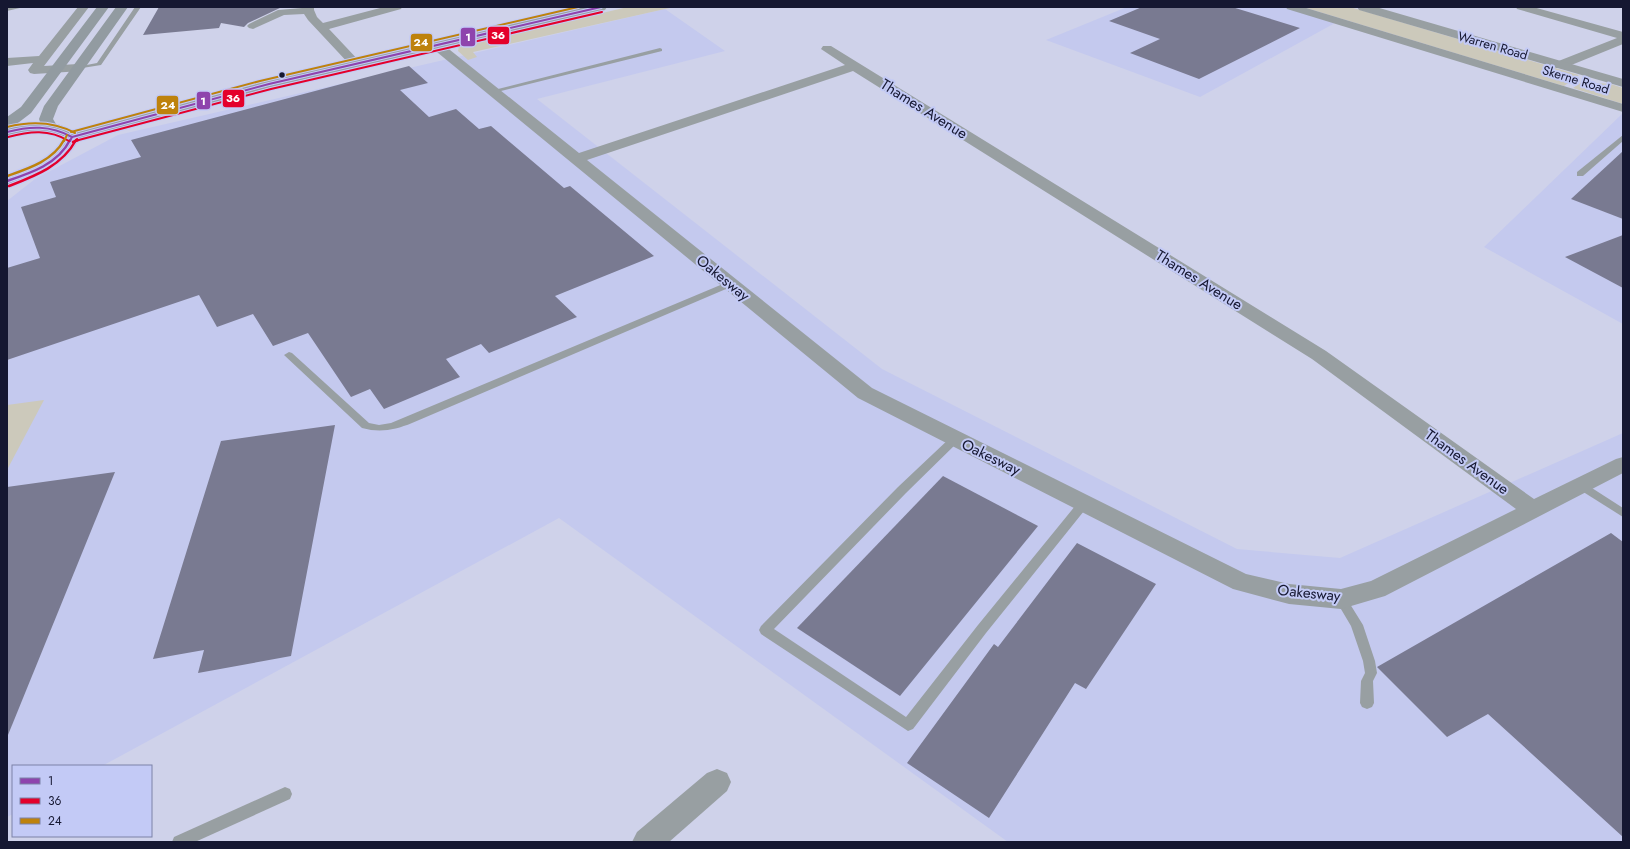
<svg xmlns="http://www.w3.org/2000/svg" width="1630" height="849" font-family="Jost,sans-serif">
<style>
.built{fill:#c4c9ee}
.green{fill:#ccc9bb}
.building{fill:#797a91}
.lines{fill:none;stroke-linecap:round;stroke-linejoin:round}
.service{fill:#989fa2;fill-rule:evenodd}
.minor{fill:#989fa2;fill-rule:evenodd}
.tertiary{fill:#989fa2;fill-rule:evenodd}
.trunk{fill:#929ba1;fill-rule:evenodd}
.bus-1-far1-casing{stroke:#c3caf6;stroke-width:4}
.bus-1-casing{stroke:#c3caf6;stroke-width:5}
.bus-2-far1-casing{stroke:#c3caf6;stroke-width:4}
.bus-2-casing{stroke:#c3caf6;stroke-width:5}
.bus-3-far1-casing{stroke:#c3caf6;stroke-width:4}
.bus-3-casing{stroke:#c3caf6;stroke-width:5}
.bus-1-far1{stroke:#8e44ad;stroke-width:2}
.bus-1{stroke:#8e44ad;stroke-width:2.5}
.bus-2-far1{stroke:#e4002b;stroke-width:2}
.bus-2{stroke:#e4002b;stroke-width:2.5}
.bus-3-far1{stroke:#be820c;stroke-width:2}
.bus-3{stroke:#be820c;stroke-width:2.5}
.bus-dot{fill:#151731;stroke:#c3caf6;stroke-width:1.5}
.labels{text-anchor:middle;stroke-width:4;stroke-linejoin:round;paint-order:stroke}
.far-street-label{font-size:13px;fill:#151731;stroke:#c3caf6}
.street-label{font-size:15px;fill:#151731;stroke:#c3caf6}
.line-badge{stroke:#c3caf6;stroke-width:1.5}
.badge-label{font-size:11px;text-anchor:middle;font-weight:bold;fill:#fff}
</style>
<rect width="100%" height="100%" fill="#cfd2ea"/>
<!-- built -->
<g class="built">
<path d="M1127,7h162l46,16 -135,74 -154,-57z"/>
<path d="M665,9l60,42 -188,48 345,270 355,180 103,9 283,-125v409h-615l-449,-324 -457,248h-89v48l-6,3v-616l28,-22 83,-44z"/>
<path d="M1623,113v211l-139,-77z"/>
</g>
<!-- green -->
<g class="green">
<path d="M628,7h46l-201,45 4,5 -9,3 -10,-9 1,-5z"/>
<path d="M1303,7h47l229,68 -15,11z"/>
<path d="M1582,82l29,2 12,4v16l-50,-16z"/>
<path d="M44,400l-37,70v-65z"/>
</g>
<!-- building -->
<g class="building">
<path d="M159,7h123l-34,16 -4,4 -23,-4 -2,5 -76,7z"/>
<path d="M1142,7h90l68,21 -101,51 -69,-26 30,-14 -51,-18z"/>
<path d="M409,66l19,17 -28,7 29,27 27,-8 23,20 12,-3 73,62 6,-2 84,70 -99,40 22,21 -88,36 -8,-9 -35,15 14,18 -76,32 -14,-20 -19,8 -43,-64 -35,13 -20,-32 -36,13 -18,-32 -192,65v-92l33,-10 -19,-51 35,-10 -6,-15 91,-25 -10,-17z"/>
<path d="M1623,151v68l-52,-20z"/>
<path d="M1623,235v53l-58,-31z"/>
<path d="M335,425l-44,231 -93,17 6,-23 -51,9 68,-218z"/>
<path d="M115,472l-107,263h-1v-248z"/>
<path d="M943,476l95,50 -138,170 -103,-68z"/>
<path d="M1611,533l12,9v295l-135,-123 -41,23 -70,-70z"/>
<path d="M1077,543l79,41 -70,105 -11,-6 -86,135 -82,-55 87,-119 4,3z"/>
</g>
<g class="lines">
<!-- service -->
<g class="service">
<path d="M7,7h17l-17,4z"/>
<path d="M135,7h6l-40,58 -25,4v-2l21,-4z"/>
<path d="M660,48l2,1v2l-169,42 -3,-2z"/>
<path d="M1623,135v6l-40,35h-6v-4z"/>
<path d="M730,281l4,3 -1,2 -321,137c-17,7 -32,10 -50,5l-78,-73 5,-3 3,1 77,70 10,2 12,-2z"/>
<path d="M955,435l5,4 -1,2 -53,52 -132,136 132,88 72,-92 102,-125h8l1,3 -1,3 -102,127 -73,96 -5,2 -147,-97 -2,-4 2,-4 137,-139 53,-50z"/>
<path d="M1581,481l42,27v9l-46,-29 -1,-3 1,-3z"/>
<path d="M1341,594l4,2 18,29 12,36 2,12 -4,8 1,22 -2,4 -5,2 -5,-2 -2,-4 1,-22 4,-8 -2,-12 -12,-35 -16,-27 2,-3z"/>
<path d="M285,787l5,2 2,5 -2,5 -95,43h-23l2,-5z"/>
</g>
<!-- minor -->
<g class="minor">
<path d="M78,7h11l-45,59 34,-2 4,1 2,3 -2,3 -48,3 -4,-1 -2,-3 5,-7 -26,3v-8l32,-2z"/>
<path d="M314,7v3l3,7 6,6 61,-16h18l-1,2 -72,20 32,34 -2,3h-8l-43,-46 -4,-6 -20,1 -31,14 -4,-1 -2,-2 2,-2 29,-14z"/>
<path d="M1286,7h17l320,97v8l-336,-103z"/>
<path d="M1516,7h17l90,25v12l-59,24h-8l-2,-3 2,-3 61,-24 -100,-29z"/>
<path d="M436,41l4,1 139,111 266,-88 -24,-16 2,-3h8l495,305 208,148 82,-40 7,-2v16l-238,123 -44,13 -52,-5 -56,-15 -375,-191 -426,-350 -2,-3 2,-3zM853,71l459,288 204,150 -145,72 -30,8 -52,-5 -43,-10 -374,-186 -285,-228z"/>
<path d="M717,769l10,4 4,9 -4,9 -58,51h-37l5,-10 70,-59z"/>
</g>
<!-- tertiary -->
<g class="tertiary">
<path d="M585,7h22l-2,3 -4,1 -329,76 -200,55 -5,-2 -3,-3 3,-3c171,-50 344,-88 518,-127z"/>
<path d="M1357,7h19l247,72v8l-264,-77z"/>
</g>
<!-- trunk -->
<path class="trunk" d="M97,7h12l-78,106 -17,13 26,-4 -1,-3 5,-13 72,-99h12l-70,99 -5,13 3,5c9,2 18,6 24,13 -12,27 -46,42 -73,49v-10c19,-7 48,-17 57,-38 -18,-11 -38,-6 -57,-1v-20l14,-10z"/>
<!-- bus-1-far1 casing -->
<g class="bus-1-far1-casing">
<g id="bus-1-far1">
<path d="M7,132c23,-6 43,-7 65,5"/>
<path d="M72,137l197,-53 332,-77"/>
<path d="M70,141l2,-4"/>
</g>
</g>
<!-- bus-1 casing -->
<g class="bus-1-casing">
<path id="bus-1" d="M7,181c24,-8 51,-17 63,-41"/>
</g>
<!-- bus-2-far1 casing -->
<g class="bus-2-far1-casing">
<g id="bus-2-far1">
<path d="M8,137c22,-6 41,-8 61,4"/>
<path d="M75,141l196,-52 331,-77"/>
<path d="M76,141l1,-2"/>
</g>
</g>
<!-- bus-2 casing -->
<g class="bus-2-casing">
<g id="bus-2">
<path d="M73,142l5,-2"/>
<path d="M9,186c26,-10 53,-20 67,-46"/>
</g>
</g>
<!-- bus-3-far1 casing -->
<g class="bus-3-far1-casing">
<g id="bus-3-far1">
<path d="M7,127c24,-6 46,-6 68,6"/>
<path d="M71,132l189,-51 318,-74"/>
<path d="M64,141l3,-6"/>
</g>
</g>
<!-- bus-3 casing -->
<g class="bus-3-casing">
<path id="bus-3" d="M7,176c20,-7 46,-15 57,-36"/>
</g>
<!-- bus-1-far1 -->
<use href="#bus-1-far1" class="bus-1-far1"/>
<!-- bus-1 -->
<use href="#bus-1" class="bus-1"/>
<!-- bus-2-far1 -->
<use href="#bus-2-far1" class="bus-2-far1"/>
<!-- bus-2 -->
<use href="#bus-2" class="bus-2"/>
<!-- bus-3-far1 -->
<use href="#bus-3-far1" class="bus-3-far1"/>
<!-- bus-3 -->
<use href="#bus-3" class="bus-3"/>
</g>
<!-- markers -->
<circle class="bus-dot" cx="282" cy="75" r="3.5"/>
<g class="labels">
<!-- far-street labels -->
<g class="far-street-label">
<text transform="translate(1493 45) rotate(16)" y="5">Warren Road</text>
<text transform="translate(1576 79) rotate(17)" y="5">Skerne Road</text>
</g>
<!-- street labels -->
<g class="street-label">
<text transform="translate(924 109) rotate(32)" y="5">Thames Avenue</text>
<text transform="translate(723 278) rotate(39)" y="5">Oakesway</text>
<text transform="translate(1199 280) rotate(32)" y="5">Thames Avenue</text>
<text transform="translate(991 457) rotate(26)" y="5">Oakesway</text>
<text transform="translate(1467 462) rotate(36)" y="5">Thames Avenue</text>
<text transform="translate(1309 593) rotate(6)" y="5">Oakesway</text>
</g>
</g>
<g class="line-badge">
<rect x="487" y="26" width="23" height="19" rx="4" fill="#e4002b"/>
<rect x="460" y="27" width="16" height="20" rx="4" fill="#8e44ad"/>
<rect x="410" y="33" width="23" height="19" rx="4" fill="#be820c"/>
<rect x="222" y="89" width="23" height="19" rx="4" fill="#e4002b"/>
<rect x="196" y="91" width="15" height="19" rx="4" fill="#8e44ad"/>
<rect x="156" y="95" width="23" height="20" rx="4" fill="#be820c"/>
</g>
<g class="badge-label">
<text x="498" y="39">36</text>
<text x="468" y="41">1</text>
<text x="421" y="46">24</text>
<text x="233" y="102">36</text>
<text x="203" y="105">1</text>
<text x="168" y="109">24</text>
</g>
<!-- border -->
<rect width="1630" height="849" fill="none" stroke="#151731" stroke-width="16"/>
<!-- legend -->
<rect x="12" y="765" width="140" height="72" fill="#c3caf6" stroke="#7d82a7"/>
<rect x="20" y="778" width="20" height="6" fill="#8e44ad" stroke="#7d82a7"/>
<text x="48" y="785" font-size="12" fill="#151731">1</text>
<rect x="20" y="798" width="20" height="6" fill="#e4002b" stroke="#7d82a7"/>
<text x="48" y="805" font-size="12" fill="#151731">36</text>
<rect x="20" y="818" width="20" height="6" fill="#be820c" stroke="#7d82a7"/>
<text x="48" y="825" font-size="12" fill="#151731">24</text>
</svg>
